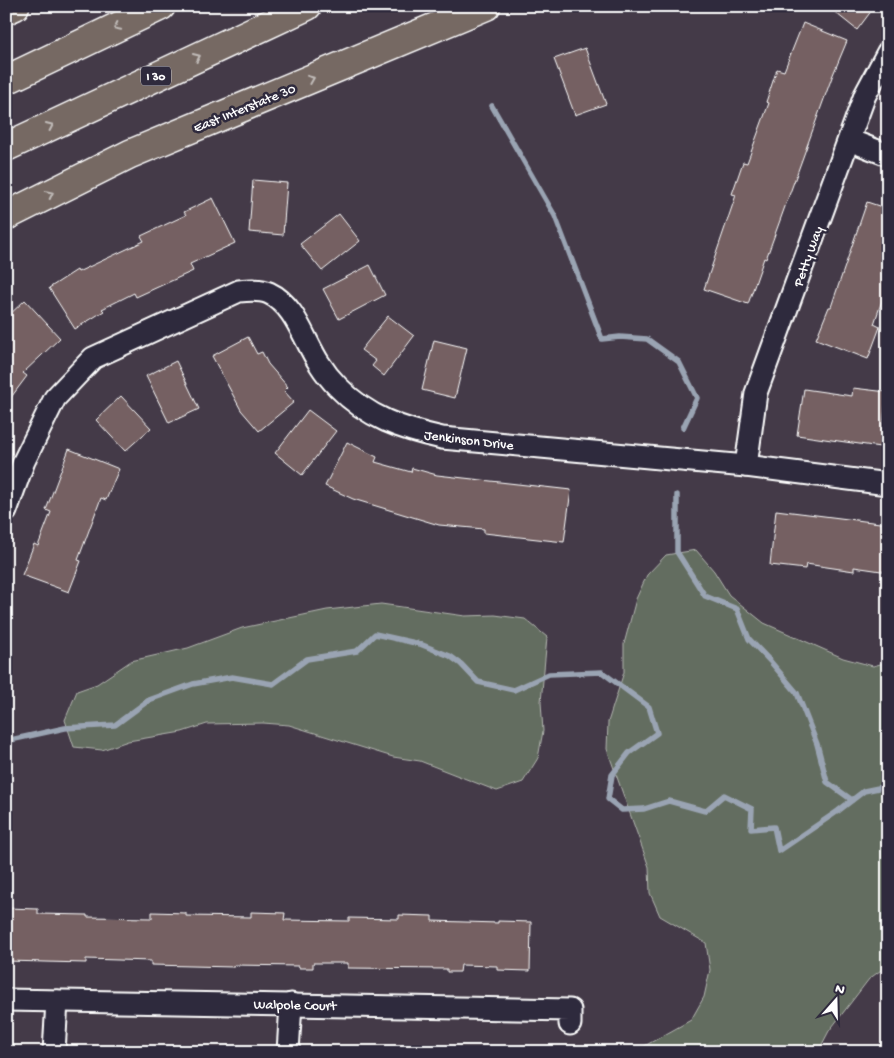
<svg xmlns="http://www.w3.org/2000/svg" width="894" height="1058" font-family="'Gochi Hand',sans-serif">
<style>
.green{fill:#646d60;stroke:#b2b6b0}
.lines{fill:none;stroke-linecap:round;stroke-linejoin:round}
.stream{stroke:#9aa4b3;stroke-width:5.5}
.building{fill:#756162;stroke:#fff}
.minor-casing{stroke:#fff;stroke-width:25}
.major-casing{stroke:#fff;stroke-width:31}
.highway-casing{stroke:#fff;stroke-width:31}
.minor{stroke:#2f2a3d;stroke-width:21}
.major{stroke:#766964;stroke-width:28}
.highway{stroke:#766964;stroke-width:28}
.oneway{stroke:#c1bcb9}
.labels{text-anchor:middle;stroke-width:5;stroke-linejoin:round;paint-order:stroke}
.shield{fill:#2f2a3d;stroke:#c1bfc5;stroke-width:1}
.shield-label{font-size:12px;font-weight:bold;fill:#fff}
.street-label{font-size:14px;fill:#fff;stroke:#2f2a3d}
</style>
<rect width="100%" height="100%" fill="#443a48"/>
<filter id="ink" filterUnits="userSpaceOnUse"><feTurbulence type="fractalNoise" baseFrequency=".02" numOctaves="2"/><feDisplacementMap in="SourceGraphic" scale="10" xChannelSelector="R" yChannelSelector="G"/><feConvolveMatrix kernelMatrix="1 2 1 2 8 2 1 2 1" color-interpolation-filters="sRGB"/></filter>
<g filter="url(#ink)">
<!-- green -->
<g class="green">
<path d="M696,550l18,21 15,24 35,28 79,35 30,8 15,-4v303l-19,14 -40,52 -11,21h-181l4,-4 50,-28 13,-23 6,-27 -4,-27 -46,-27 -10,-23 -1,-26 -42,-118 1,-27 16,-50v-28l12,-45 11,-24 19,-20z"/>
<path d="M381,604l84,12 30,-1 30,4 22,18 -6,65 2,29 -5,27 -15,24 -26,9 -77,-30 -27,-4 -104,-32 -26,-2 -56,1 -25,8 -54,9 -26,9 -28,-3 -9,-27 12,-29 20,-7 34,-23 57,-13 54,-20 85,-18z"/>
</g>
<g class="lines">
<!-- stream -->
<g class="stream">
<path d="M492,106l63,110 47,123 18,-2 27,2 32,23 18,36 -14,30"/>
<path d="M677,495v57l28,44 32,13 12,30 21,22 27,32 20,51 10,38 25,18"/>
<path d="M6,741l59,-13 50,-3 34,-25 44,-16 39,-7 41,7 34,-25 50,-8 18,-17 45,10 30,12 11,8 17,18 36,8 35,-16 53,-2 47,35 8,26 -28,20 -17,22 -4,24 14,11 22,-1 25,-8 36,10 19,-16 28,14 -1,20 23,-2 5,24 59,-40 26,-20 24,-5"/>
</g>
</g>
<!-- building -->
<g class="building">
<path d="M827,6h48l-18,24z"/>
<path d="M803,23l44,18 -15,36 -66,182 -2,-1 -16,46 -44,-15 32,-94 -4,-1 11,-32 4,1 22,-60 -3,-1 11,-33 7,2z"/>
<path d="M585,48l21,56 -31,11 -21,-56z"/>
<path d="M253,180l34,3 -4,52 -34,-3z"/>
<path d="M213,198l22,45 -45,21 3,7 -57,26 -2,-4 -32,16 2,2 -29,18 -26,-41 28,-18 1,2 66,-31 -3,-5 45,-21 -2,-3z"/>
<path d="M867,202l21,7v74l-14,41 6,3 -12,32 -52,-20 13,-32h2z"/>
<path d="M339,214l21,27 -38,30 -22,-27z"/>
<path d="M370,265l15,30 -46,24 -16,-30z"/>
<path d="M25,300l35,38 -37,35 4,3 -21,28v-86z"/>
<path d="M388,316l26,20 -30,40 -12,-10 4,-5 -15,-11z"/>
<path d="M248,337l9,17 5,-2 6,12 20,23 -4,4 10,11 -35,29 -18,-21 -29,-54z"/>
<path d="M434,340l33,8 -12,50 -33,-8z"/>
<path d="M176,361l23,48 -30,14 -23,-47z"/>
<path d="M853,388l34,4 -7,55 -83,-12 7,-46 48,7z"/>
<path d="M121,396l30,32 -26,23 -29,-31z"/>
<path d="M308,410l28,21 -34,44 -27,-22z"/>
<path d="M347,442l30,15 -2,5 36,10 1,-4 25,7 134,15 -7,52 -80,-9v-4l-45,-4 -86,-26 -28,-13z"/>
<path d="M69,449l50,20 -13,31 -5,-2 -23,62 3,1 -12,31 -47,-17 12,-31 4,2 13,-34 -5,-2z"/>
<path d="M776,510l112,14v48l-34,-5v4l-48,-7 -1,5 -35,-4z"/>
<path d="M6,908l32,1v5l49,1v2l65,1v-6l34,1v3l65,1v-5l34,1 -1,7 65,1v-3l50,1v-4l33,1v5l66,2v-2l33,1 -1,49 -33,-1v-4l-36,-1 -1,7h-13v-3l-99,-1v-5h-35v5h-14v-2l-65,-1v2l-83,-2v-4l-65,-2v4l-80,-2z"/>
</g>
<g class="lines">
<!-- minor casing -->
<g class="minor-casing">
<g id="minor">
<path d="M849,140l39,15"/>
<path d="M746,466l10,-73 109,-298 23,-43"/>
<path d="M6,511l18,-50 31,-63 38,-40 146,-67c10,-1 21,-2 30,2 26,12 35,47 50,70 5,8 12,17 19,24 30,31 64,42 104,51l304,28 142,18"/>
<path d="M6,1000l564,10v14"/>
<path d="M54,1052l3,-51"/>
<path d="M288,1052l3,-48"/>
</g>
</g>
<!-- major casing -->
<g class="major-casing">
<g id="major">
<path d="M6,10l9,-4"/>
<path d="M6,216l124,-62 356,-148"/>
</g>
</g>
<!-- highway casing -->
<g class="highway-casing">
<g id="highway">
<path d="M6,80l155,-74"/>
<path d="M6,147l301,-141"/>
</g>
</g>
<!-- minor -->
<use href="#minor" class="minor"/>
<!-- major -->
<use href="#major" class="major"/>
<!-- highway -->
<use href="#highway" class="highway"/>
</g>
<!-- one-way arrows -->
<defs><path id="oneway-chevron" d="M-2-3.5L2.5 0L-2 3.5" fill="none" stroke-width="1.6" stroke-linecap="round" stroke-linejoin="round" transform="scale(1.25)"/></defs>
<g class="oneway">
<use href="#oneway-chevron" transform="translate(117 27) rotate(154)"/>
<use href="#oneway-chevron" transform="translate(197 57) rotate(-25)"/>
<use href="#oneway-chevron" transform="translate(311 79) rotate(-22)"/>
<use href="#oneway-chevron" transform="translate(50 126) rotate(-25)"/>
<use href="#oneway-chevron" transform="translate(50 194) rotate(-26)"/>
</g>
</g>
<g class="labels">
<!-- shield labels -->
<rect class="shield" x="141" y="66.5" width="30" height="19" rx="4"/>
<g class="shield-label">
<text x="156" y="80">I 30</text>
</g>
<!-- street labels -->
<g class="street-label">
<text transform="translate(244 107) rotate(-22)" y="5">East Interstate 30</text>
<text transform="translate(807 256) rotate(-70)" y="5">Petty Way</text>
<text transform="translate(469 439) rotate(7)" y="5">Jenkinson Drive</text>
<text transform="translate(295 1004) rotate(1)" y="5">Walpole Court</text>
</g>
</g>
<!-- margin -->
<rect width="894" height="1058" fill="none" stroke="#2f2a3d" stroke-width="25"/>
<rect x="12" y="12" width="869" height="1033" fill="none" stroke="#fff" stroke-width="2" filter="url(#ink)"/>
<!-- north arrow -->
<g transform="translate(836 1000) rotate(20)" stroke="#2f2a3d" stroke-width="4" paint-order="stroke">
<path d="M0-4L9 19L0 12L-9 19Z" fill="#ffffff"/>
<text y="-8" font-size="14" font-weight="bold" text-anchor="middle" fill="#ffffff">N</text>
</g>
</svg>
